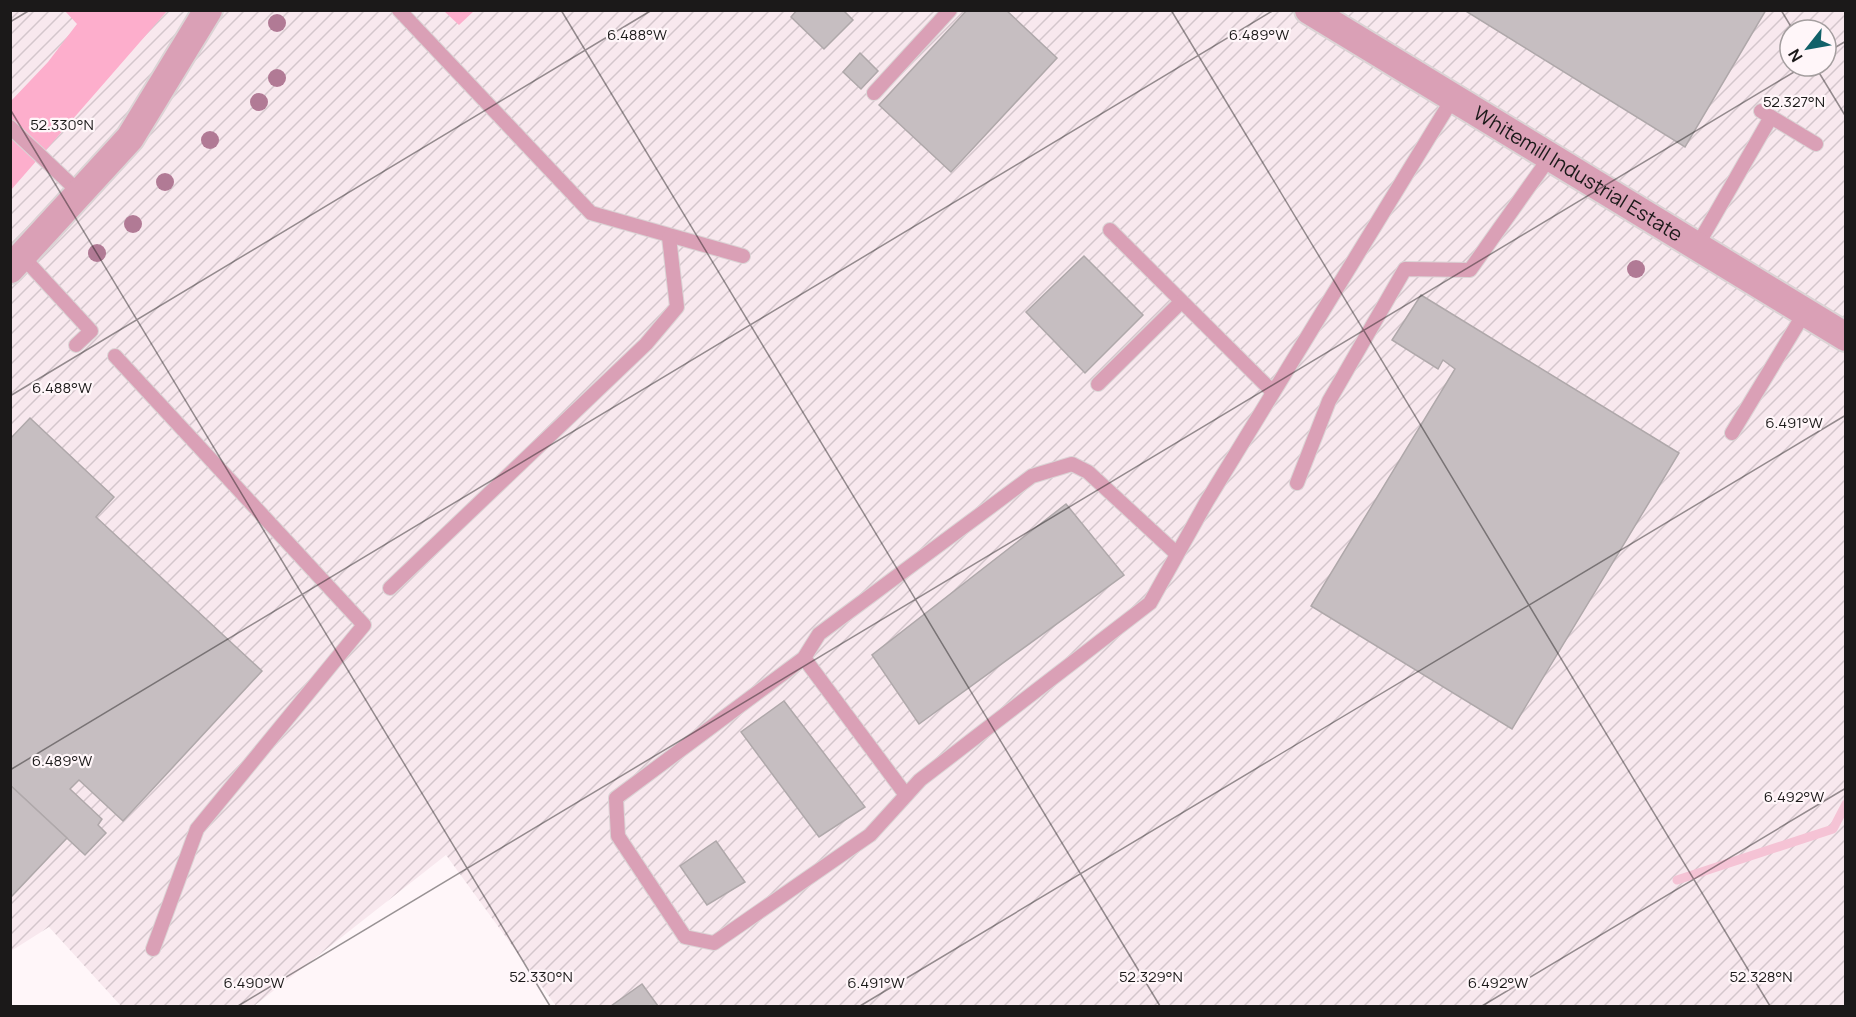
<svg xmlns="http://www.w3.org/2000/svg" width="1856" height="1017" font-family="Manrope,sans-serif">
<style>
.industrial{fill:url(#industrial-furrows);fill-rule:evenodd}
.green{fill:#fdaecc}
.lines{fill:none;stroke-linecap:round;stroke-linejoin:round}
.stream{stroke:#f5c3d5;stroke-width:9}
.building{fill:#c6bec1;stroke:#afa8aa;stroke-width:1.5}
.service-casing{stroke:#dbd3d5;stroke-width:16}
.minor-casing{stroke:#dbd3d5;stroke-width:32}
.service{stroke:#daa0b6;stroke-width:14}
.minor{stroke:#daa0b6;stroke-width:28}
.tree{fill:#b17a95}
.ticks{fill:none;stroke:#1b1919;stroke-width:1.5;stroke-opacity:0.45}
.labels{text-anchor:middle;stroke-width:4.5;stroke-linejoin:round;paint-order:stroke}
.street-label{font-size:20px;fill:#1b1919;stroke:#fff6f9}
.ticks-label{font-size:15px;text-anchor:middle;fill:#1b1919;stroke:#fff6f9;stroke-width:4.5;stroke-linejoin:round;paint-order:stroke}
</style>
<defs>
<pattern id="industrial-furrows" width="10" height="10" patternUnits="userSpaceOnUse" patternTransform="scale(1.5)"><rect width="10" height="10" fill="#f8e8ee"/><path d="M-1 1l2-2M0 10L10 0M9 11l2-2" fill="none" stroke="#d4c6cc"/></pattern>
</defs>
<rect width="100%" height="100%" fill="#fff6f9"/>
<!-- industrial -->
<path class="industrial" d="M11,11h1834v995h-1289l-110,-151 -192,151h-133l-72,-79 -38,24zM1790,30h36v36h-36z"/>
<!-- green -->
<g class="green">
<path d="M65,11h102l-156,179v-89l37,-39 29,-38z"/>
<path d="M444,11h30l-15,14z"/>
</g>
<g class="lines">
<!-- stream -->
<path class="stream" d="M1677,880l156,-51 13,-25"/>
</g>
<!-- building -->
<g class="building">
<path d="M797,10h46l10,10 -29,29 -33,-32z"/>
<path d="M967,10h39l51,48 -106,114 -72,-67z"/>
<path d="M1464,10h302l-81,137z"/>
<path d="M860,53l18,18 -17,18 -18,-17z"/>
<path d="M1084,256l59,59 -58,58 -59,-61z"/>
<path d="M1421,295l258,158 -167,276 -201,-123 144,-237 -12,-9 -5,9 -46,-29z"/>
<path d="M30,418l84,79 -18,20 166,154 -139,150 -44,-41 -9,9 32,30 -4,6 8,8 -21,22 -75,-70v-346z"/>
<path d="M1066,504l58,71 -205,149 -47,-69z"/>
<path d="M784,701l81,106 -46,30 -78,-105z"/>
<path d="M10,785l57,53 -57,60z"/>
<path d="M716,841l29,41 -38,23 -27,-39z"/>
<path d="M642,984l16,22h-47z"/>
</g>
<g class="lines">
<!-- service casing -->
<g class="service-casing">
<g id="service">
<path d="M399,10l192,203 152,43"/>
<path d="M874,93l76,-83"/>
<path d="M1761,111l55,33"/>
<path d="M10,127l70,66"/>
<path d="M1110,230l163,162"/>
<path d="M1697,246l74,-129"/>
<path d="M22,256l69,75 -15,14"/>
<path d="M115,356l249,269 -167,204 -44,120"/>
<path d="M1098,384l83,-82"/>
<path d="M1732,433l73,-121"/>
<path d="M1297,483l32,-82 76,-132 65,1 80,-113"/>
<path d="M1177,554l-89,-82 -16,-8 -40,12 -213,158 -15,24 -188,140 2,38 67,101 29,6 156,-108 50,-55 230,-177 57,-102 246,-403"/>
<path d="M390,588l256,-244 31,-37 -8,-70"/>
<path d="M804,658l102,137"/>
</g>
</g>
<!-- minor casing -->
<g class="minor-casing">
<g id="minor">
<path id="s1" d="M1309,10l537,327"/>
<path d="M10,269l120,-131 78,-128"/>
</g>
</g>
<!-- service -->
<use href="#service" class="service"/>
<!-- minor -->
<use href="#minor" class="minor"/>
</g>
<!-- trees -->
<g class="tree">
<circle cx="277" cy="23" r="9"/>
<circle cx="277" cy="78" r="9"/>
<circle cx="259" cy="102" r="9"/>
<circle cx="210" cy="140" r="9"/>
<circle cx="165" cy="182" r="9"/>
<circle cx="133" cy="224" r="9"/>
<circle cx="97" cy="253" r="9"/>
<circle cx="1636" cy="269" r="9"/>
</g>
<!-- ticks -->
<path class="ticks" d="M561,10l599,996M1171,10l599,996M1781,10l12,20M10,22l20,-12M1826,53l20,-12M1815,66l31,51M10,109l540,897M10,396l642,-386M10,770l1264,-760M238,1006l1566,-940M860,1006l986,-591M1482,1006l364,-218"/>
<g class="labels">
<!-- street labels -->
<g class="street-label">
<text dy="7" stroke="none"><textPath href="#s1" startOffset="315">Whitemill Industrial Estate</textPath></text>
</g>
</g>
<g class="ticks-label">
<text x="637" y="40">6.488°W</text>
<text x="1259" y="40">6.489°W</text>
<text x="1794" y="107">52.327°N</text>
<text x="62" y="130">52.330°N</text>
<text x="62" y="393">6.488°W</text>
<text x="1794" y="428">6.491°W</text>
<text x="62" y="766">6.489°W</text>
<text x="1794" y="802">6.492°W</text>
<text x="541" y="982">52.330°N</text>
<text x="1151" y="982">52.329°N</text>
<text x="1761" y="982">52.328°N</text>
<text x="254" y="988">6.490°W</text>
<text x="876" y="988">6.491°W</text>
<text x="1498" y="988">6.492°W</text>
</g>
<!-- border -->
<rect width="1856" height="1017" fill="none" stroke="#1b1919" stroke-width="24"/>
<!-- north arrow -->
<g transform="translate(1808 48) rotate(239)"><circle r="28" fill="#fff6f9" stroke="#a49e9f" stroke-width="1.5"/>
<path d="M0-4.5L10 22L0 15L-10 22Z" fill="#116169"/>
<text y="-9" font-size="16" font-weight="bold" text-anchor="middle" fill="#1b1919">N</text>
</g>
</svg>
